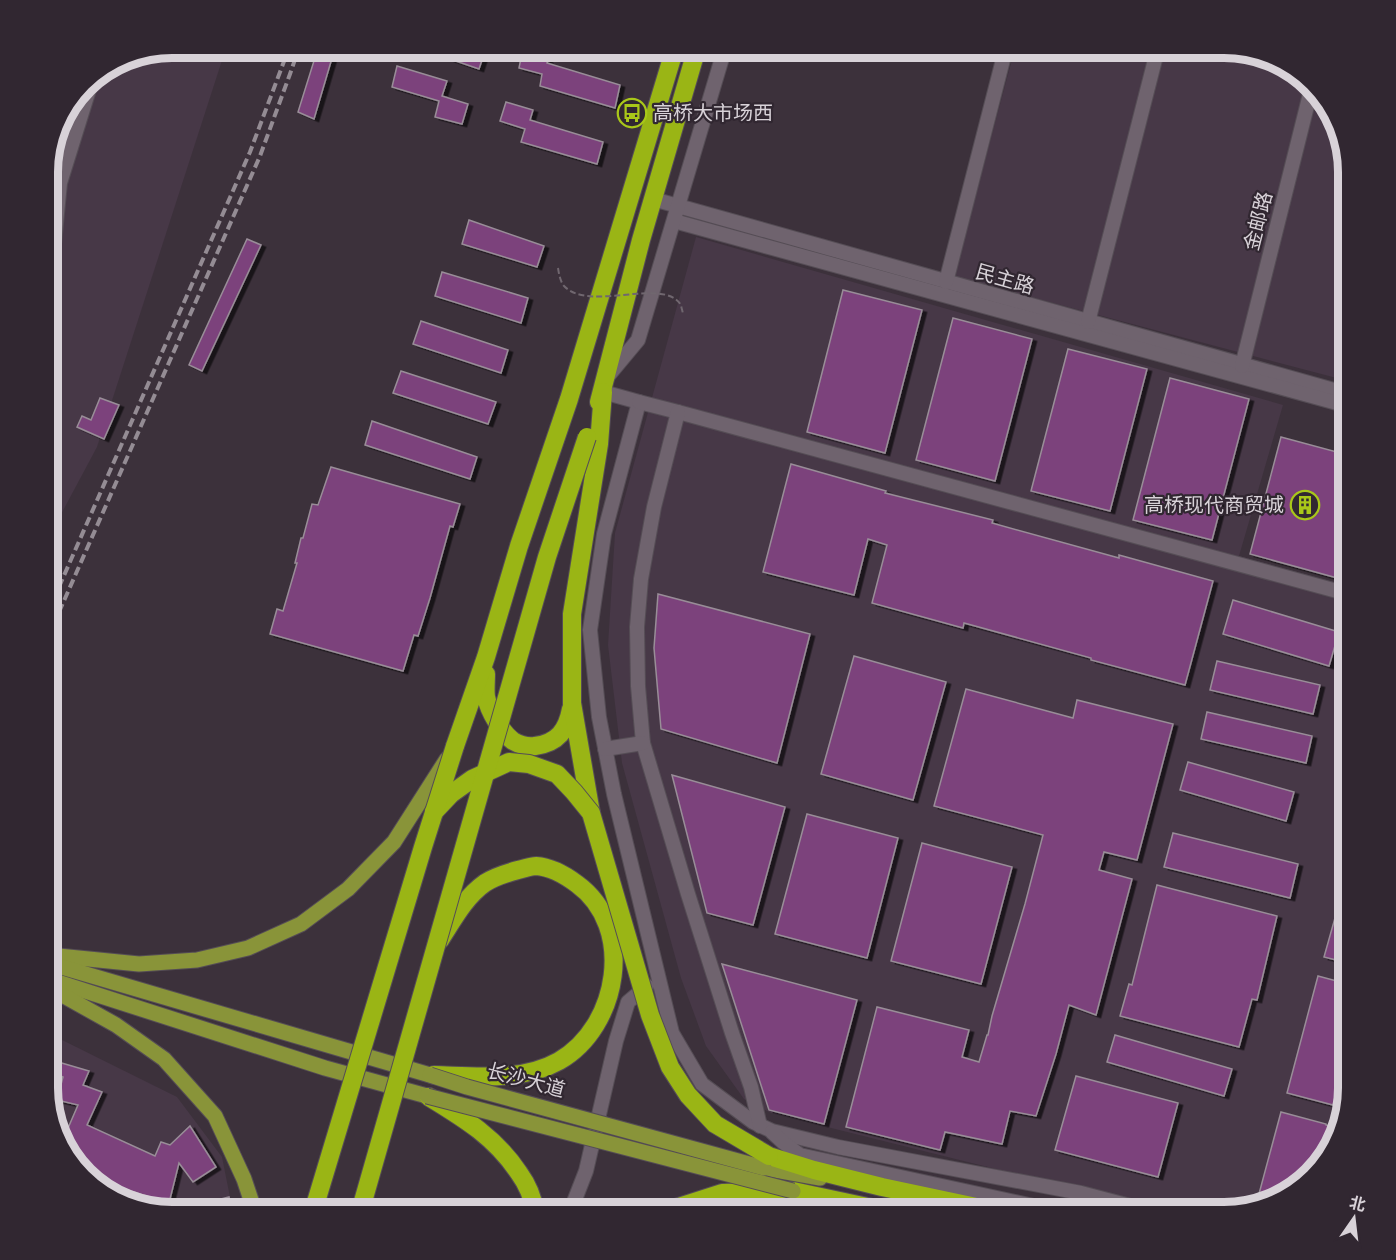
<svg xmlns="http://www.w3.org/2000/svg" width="1396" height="1260" font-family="'Source Serif 4','Noto Sans SC',serif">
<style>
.built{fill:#473847}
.building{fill:#7b437b;stroke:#998d98;stroke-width:1.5;filter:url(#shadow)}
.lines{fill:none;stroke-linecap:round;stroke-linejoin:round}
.minor-casing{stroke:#554d55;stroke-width:16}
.major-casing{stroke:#554d55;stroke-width:17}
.highway-casing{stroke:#554d55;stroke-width:20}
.minor{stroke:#6f636e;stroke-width:14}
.major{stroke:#899439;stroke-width:15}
.highway{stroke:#9ab515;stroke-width:18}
.rail{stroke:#948c94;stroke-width:4;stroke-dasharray:9 4.5;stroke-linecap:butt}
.major-bridge-casing{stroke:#554d55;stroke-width:17;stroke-linecap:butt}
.highway-bridge-casing{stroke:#554d55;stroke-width:20;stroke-linecap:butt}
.path-bridge{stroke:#70676f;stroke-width:2;stroke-dasharray:6 3;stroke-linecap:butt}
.major-bridge{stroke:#899439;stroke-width:15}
.highway-bridge{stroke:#9ab515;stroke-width:18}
.labels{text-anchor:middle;stroke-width:4.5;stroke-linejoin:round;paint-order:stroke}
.poi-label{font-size:20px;fill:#d8d2d8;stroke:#312731;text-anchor:start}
.street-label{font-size:20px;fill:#d8d2d8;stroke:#312731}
.rim{fill:none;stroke:#d8d2d8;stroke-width:8}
</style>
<defs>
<filter id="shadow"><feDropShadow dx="4.5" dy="2.5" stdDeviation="0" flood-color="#0009"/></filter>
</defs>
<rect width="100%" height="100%" fill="#3c313b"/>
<!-- built -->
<g class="built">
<path d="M173,48h53l-129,399 -38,71 -11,-4v-350l13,-47 29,-38 35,-22z"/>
<path d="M1015,48h209l47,9 40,27 27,41 10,48v208l-394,-104z"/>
<path d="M696,237l587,168 -44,151 109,30v509l-10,40 -26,40 -41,27 -48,10h-55l-397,-99 -27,-14 -38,-53 -25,-68 -59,-215 -14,-118 7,-112z"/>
<path d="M48,1033l129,64 45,60 11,55h-61l-47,-9 -40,-27 -27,-41 -10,-40z"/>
</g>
<!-- building -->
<g class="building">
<path d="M318,48h17l-21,71 -16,-7z"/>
<path d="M453,48h33l-7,21 -29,-10z"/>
<path d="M523,48h11l16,4 -3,11 73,22 -5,23 -75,-22 2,-12 -23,-6z"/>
<path d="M397,66l50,15 -5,15 26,8 -6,20 -27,-7 4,-16 -47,-14z"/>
<path d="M506,102l27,8 -3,10 73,22 -6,22 -76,-22 4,-13 -25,-8z"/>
<path d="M469,220l75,26 -7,21 -75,-23z"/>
<path d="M247,239l14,6 -59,126 -13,-6z"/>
<path d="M442,272l86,26 -7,25 -86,-27z"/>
<path d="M843,290l79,20 -37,143 -78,-21z"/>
<path d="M953,318l79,21 -37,142 -79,-21z"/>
<path d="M421,321l87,29 -7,23 -88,-29z"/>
<path d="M1068,349l79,20 -37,142 -79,-20z"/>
<path d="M401,371l95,31 -8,22 -95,-31z"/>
<path d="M1170,378l79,21 -37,141 -79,-20z"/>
<path d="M100,398l19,7 -15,34 -27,-12 5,-11 9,4z"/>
<path d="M372,421l105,36 -7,22 -105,-34z"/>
<path d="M1281,437l67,18v126l-98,-27z"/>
<path d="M791,464l95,27 -1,2 108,27 -1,3 127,35v-3l94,26 -28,104 -94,-25v-2l-127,-35 -1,5 -91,-25 15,-58 -19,-6 -14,56 -91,-23z"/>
<path d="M331,467l129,37 -7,23 -3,-1 -20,72 -12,38 -4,-1 -11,36 -133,-37 7,-25 6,2 14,-48h-2l6,-25h2l9,-34 6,1z"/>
<path d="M658,594l152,40 -33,129 -116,-34 -7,-81z"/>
<path d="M1233,600l106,32 -10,34 -106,-32z"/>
<path d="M854,656l92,26 -33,118 -92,-26z"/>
<path d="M1217,661l103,24 -7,29 -103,-24z"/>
<path d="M966,689l107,29 4,-18 96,24 -36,136 -33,-8 -5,18 33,9 -36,136 -27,-10 -13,49 -20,62 -26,-5 -8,33 -57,-12 -5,18 -94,-23 31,-120 92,23 -7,27 17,5 8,-27h1l4,-19 33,-112 18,-69 -109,-29z"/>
<path d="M1207,712l105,24 -6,27 -105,-24z"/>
<path d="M1188,762l106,30 -8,29 -106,-31z"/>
<path d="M672,775l113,32 -32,118 -46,-12z"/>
<path d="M807,814l91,24 -31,120 -92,-24z"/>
<path d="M1173,833l125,31 -8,34 -126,-31z"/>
<path d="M922,843l90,24 -31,117 -90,-23z"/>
<path d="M1157,885l120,31 -20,84 -5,-1 -13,48 -119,-31 9,-32 3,1z"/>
<path d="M1344,886h4v77l-24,-6z"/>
<path d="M722,964l135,36 -33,124 -55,-14z"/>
<path d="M1318,976l30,8v67l-3,9h-1l-11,45 -46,-12z"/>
<path d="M1115,1035l117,34 -8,27 -117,-34z"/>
<path d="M48,1059l41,12 -6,14 19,7 -15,33 68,31 6,-14 9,3 20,-19 26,41 -23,15 -14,-19 -10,40 -80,-25 -4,-2 -23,-34 16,-37 -21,-5 6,-23 -15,-6z"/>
<path d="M1076,1076l102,27 -20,74 -103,-27z"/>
<path d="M1281,1112l45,12v1l14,4 -2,6 -26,40 -41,27 -15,3z"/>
<path d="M229,1197l3,15h-12l-3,-12z"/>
</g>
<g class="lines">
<!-- minor casing -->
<g class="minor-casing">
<g id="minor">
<path d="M653,199l695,195"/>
<path d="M674,221l674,185"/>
<path d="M54,244l6,-61 33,-106"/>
<path d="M946,282l60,-234"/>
<path d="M1088,322l70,-274"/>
<path d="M1242,366l70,-280"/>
<path d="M608,376l30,-36 87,-292"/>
<path d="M603,392l36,10 -35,132 -14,96 9,87 15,77 58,239 30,51 51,38 19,9 66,16 243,46 72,19"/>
<path d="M639,402l39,10 670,182"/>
<path d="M678,412l-24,95 -13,72 -4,48 1,59 5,57 45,151 44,139 19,54 9,39"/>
<path d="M605,749l38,-6"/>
<path d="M772,1132l12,11 16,12 261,57"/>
<path d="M570,1212l16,-41 30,-130 12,-39 19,-16"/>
</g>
</g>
<!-- major casing -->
<g class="major-casing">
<g id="major">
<path d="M48,955l91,9 58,-4 51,-12 53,-24 47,-35 46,-47 53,-83"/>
<path d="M48,963l382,112"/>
<path d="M48,979l277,89 102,28"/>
<path d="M48,987l68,38 48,34 51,57 29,63 11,33"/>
<path d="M764,1168l56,10"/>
</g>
</g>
<!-- highway casing -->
<g class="highway-casing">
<g id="highway">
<path d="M599,402l42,-162 56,-192"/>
<path d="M486,674c0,7 -1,16 0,23 3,14 15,35 27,44 7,4 15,6 22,5 23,-3 32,-16 36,-37"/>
<path d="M455,746l31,-89 33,-111 50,-147 106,-351"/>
<path d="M591,813l-19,-110v-89l27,-170 4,-52"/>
<path d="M434,1075c40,1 88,7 125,-14 60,-34 77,-134 18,-177 -12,-9 -25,-17 -41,-18 -6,0 -12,3 -18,4 -11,3 -24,7 -33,13 -20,14 -32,37 -45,57"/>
<path d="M429,1097c36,22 66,40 90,76 8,11 14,25 16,39"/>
<path d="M769,1156l45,14 68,17 118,25"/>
<path d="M663,1212l59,-19 71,-2 98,21"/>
</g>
</g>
<!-- minor -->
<use href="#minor" class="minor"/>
<!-- major -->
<use href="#major" class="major"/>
<!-- highway -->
<use href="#highway" class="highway"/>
<!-- rail -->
<g class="rail">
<path d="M48,612l202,-460 39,-104"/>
<path d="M48,637l212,-481 30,-82 9,-26"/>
</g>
<!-- major-bridge casing -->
<g class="major-bridge-casing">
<g id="major-bridge">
<path d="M430,1075l37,12 297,81"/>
<path d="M427,1096l366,95"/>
</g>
</g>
<!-- highway-bridge casing -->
<g class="highway-bridge-casing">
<g id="highway-bridge">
<path d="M434,812l17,-18 21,-15 37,-17 20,2 28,10 17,18 17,21 59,202 20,52 18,28 27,29 54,32"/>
<path d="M313,1212l110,-365 32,-101"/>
<path d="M360,1212l187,-655 40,-120"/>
</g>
</g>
<!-- path-bridge -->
<path class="path-bridge" d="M558,268c1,6 2,13 6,18 26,27 99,-10 117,19 0,1 2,8 2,9"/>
<!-- major-bridge -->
<use href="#major-bridge" class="major-bridge"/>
<!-- highway-bridge -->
<use href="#highway-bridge" class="highway-bridge"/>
</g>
<!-- icons -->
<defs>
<g id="bus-ring" transform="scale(1.5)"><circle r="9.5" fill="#312731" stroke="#a9c719" stroke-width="1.5"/><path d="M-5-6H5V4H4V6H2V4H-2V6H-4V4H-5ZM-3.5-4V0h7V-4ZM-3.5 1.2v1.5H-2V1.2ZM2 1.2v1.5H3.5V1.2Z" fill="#a9c719"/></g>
<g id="building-ring" transform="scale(1.5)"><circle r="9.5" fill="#312731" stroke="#a9c719" stroke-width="1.5"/><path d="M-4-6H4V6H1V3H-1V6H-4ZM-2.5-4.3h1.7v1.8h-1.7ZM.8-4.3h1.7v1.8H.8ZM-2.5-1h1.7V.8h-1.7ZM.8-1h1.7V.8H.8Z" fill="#a9c719"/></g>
</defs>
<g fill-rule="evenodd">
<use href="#bus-ring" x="632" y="113"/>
<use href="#building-ring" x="1305" y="505"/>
</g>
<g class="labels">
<!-- poi labels -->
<g class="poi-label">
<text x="653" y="120">高桥大市场西</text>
<text x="1284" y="512" text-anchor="end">高桥现代商贸城</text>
</g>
<!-- street labels -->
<g class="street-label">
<text transform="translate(1258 221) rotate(-76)" y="7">金邮路</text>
<text transform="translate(1005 279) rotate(16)" y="7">民主路</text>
<text transform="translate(526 1080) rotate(15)" y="7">长沙大道</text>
</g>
</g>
<!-- crop -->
<path d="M0 0H1396V1260H0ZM172 58H1224A114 114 0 0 1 1338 172V1088A114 114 0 0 1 1224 1202H172A114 114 0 0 1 58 1088V172A114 114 0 0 1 172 58Z" fill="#312731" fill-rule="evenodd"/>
<path class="rim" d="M172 58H1224A114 114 0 0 1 1338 172V1088A114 114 0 0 1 1224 1202H172A114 114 0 0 1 58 1088V172A114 114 0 0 1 172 58Z"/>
<!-- north arrow -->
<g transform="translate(1354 1218) rotate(14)" stroke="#312731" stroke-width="4.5" paint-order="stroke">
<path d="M0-4.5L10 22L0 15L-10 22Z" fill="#d8d2d8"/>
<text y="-9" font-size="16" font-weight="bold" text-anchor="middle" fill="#d8d2d8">北</text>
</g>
</svg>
